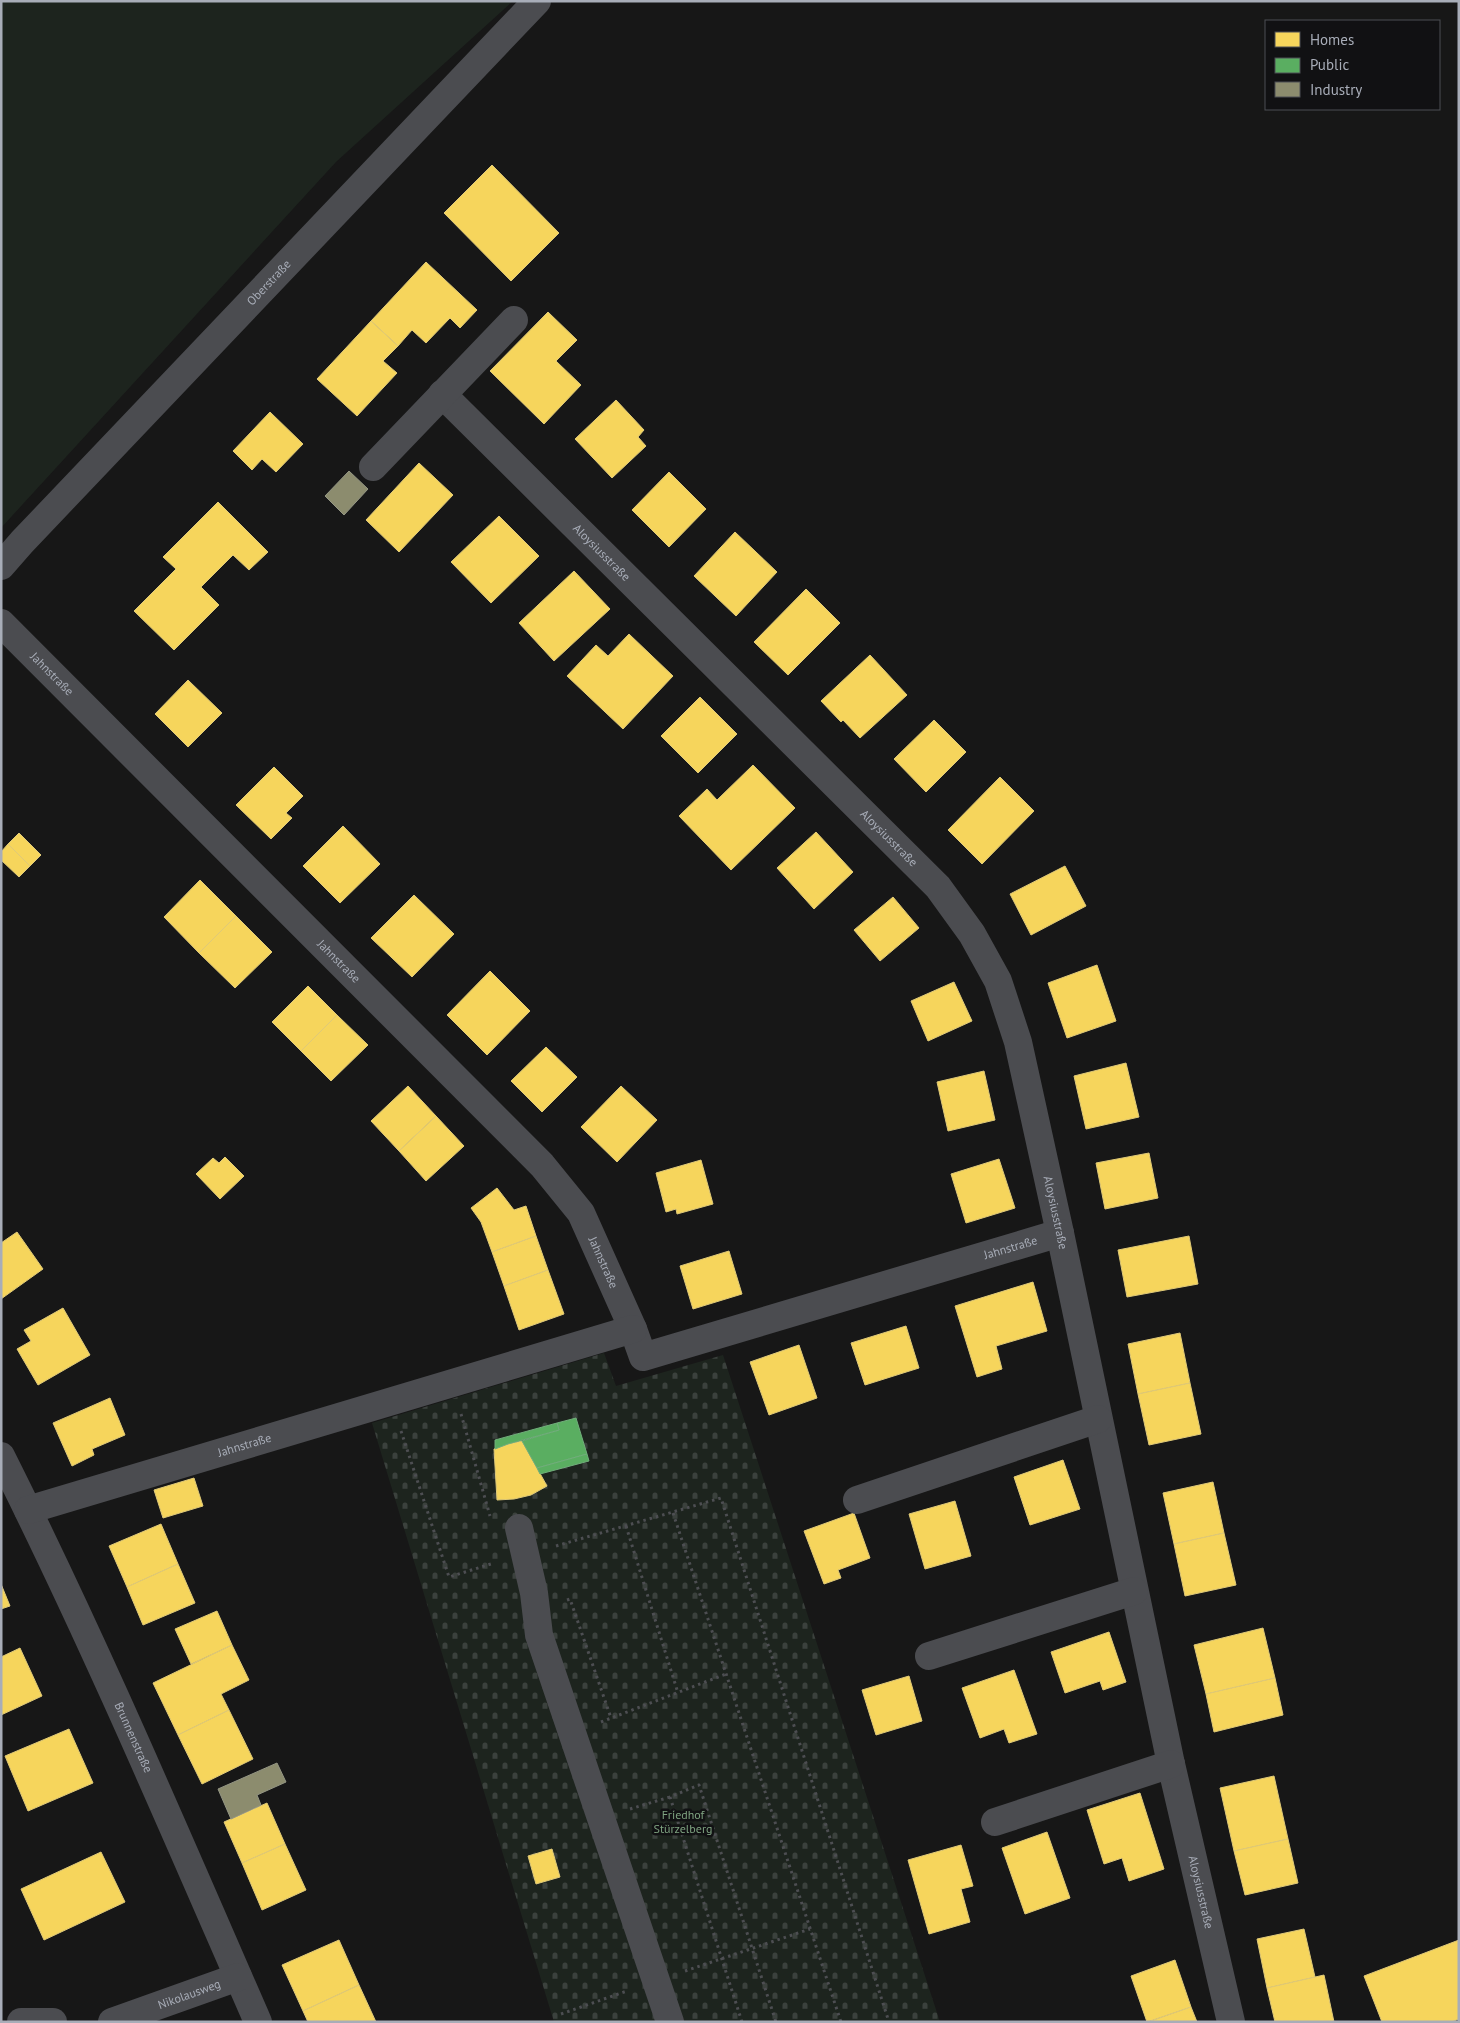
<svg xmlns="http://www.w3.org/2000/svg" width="1460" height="2023" font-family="'PT Sans',sans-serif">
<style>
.green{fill:#1d241e}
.cemetery{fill:url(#cemetery-stones)}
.homes{fill:#f6d55c;stroke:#dfc978}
.public{fill:#5aae61;stroke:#71ae7b}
.industry{fill:#8c8c6e;stroke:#949684}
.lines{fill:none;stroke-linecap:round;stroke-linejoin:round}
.path{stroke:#4d4e52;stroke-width:3;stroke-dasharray:2.5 4;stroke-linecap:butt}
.minor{stroke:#4b4c50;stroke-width:28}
.labels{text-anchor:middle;stroke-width:5;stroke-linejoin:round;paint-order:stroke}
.street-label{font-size:12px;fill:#a8adb8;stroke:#111113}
.park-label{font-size:12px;fill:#7fa381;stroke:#111113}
</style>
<defs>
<pattern id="cemetery-stones" width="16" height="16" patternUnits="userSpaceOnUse" patternTransform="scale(1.25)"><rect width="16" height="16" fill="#1d241e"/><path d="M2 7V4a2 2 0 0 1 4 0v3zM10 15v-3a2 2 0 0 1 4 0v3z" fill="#3b413d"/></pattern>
</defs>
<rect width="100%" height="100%" fill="#171717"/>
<!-- green -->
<path class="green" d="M1,1h512l-177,161 -335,366z"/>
<!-- cemetery -->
<path class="cemetery" d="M604,1353l12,33 107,-31 217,667h-386l-182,-599z"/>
<!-- homes -->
<g class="homes">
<path d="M492,165l67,68 -48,48 -67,-68z"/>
<path d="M426,262l51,48 -17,18 -10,-10 -24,25 -14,-13 -14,16 -27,-25z"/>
<path d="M548,312l29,28 -21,21 25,24 -37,39 -54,-53z"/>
<path d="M371,321l27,25 -15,15 14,12 -40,43 -40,-37z"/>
<path d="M616,400l28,30 -6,7 8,9 -34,32 -37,-39z"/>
<path d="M270,412l33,32 -27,28 -14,-13 -10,11 -19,-19z"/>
<path d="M419,463l34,32 -54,57 -33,-32z"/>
<path d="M669,472l37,37 -37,38 -37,-37z"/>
<path d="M218,502l50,50 -19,18 -16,-15 -32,32 18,18 -45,45 -40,-39 42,-42 -13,-12z"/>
<path d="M499,516l40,40 -48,47 -40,-41z"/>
<path d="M735,532l42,40 -41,44 -42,-40z"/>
<path d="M574,571l36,38 -56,52 -35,-38z"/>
<path d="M806,589l34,34 -52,52 -34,-33z"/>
<path d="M629,634l44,42 -50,53 -56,-53 29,-31 12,11z"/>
<path d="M870,655l37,40 -47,43 -17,-18 -2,2 -20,-21z"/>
<path d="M188,680l34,33 -34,34 -33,-33z"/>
<path d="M700,697l37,37 -39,39 -37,-37z"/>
<path d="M934,720l32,32 -40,40 -32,-33z"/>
<path d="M753,765l42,43 -64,62 -52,-54 28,-27 10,11z"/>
<path d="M274,767l29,29 -17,17 6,5 -21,21 -35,-34z"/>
<path d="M1000,777l34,34 -52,53 -34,-34z"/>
<path d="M343,826l37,38 -40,39 -37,-37z"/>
<path d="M816,832l37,40 -39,37 -37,-41z"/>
<path d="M19,833l22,22 -11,11 -22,-22z"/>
<path d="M8,844l22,22 -11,11 -18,-17v-8z"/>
<path d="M1065,866l21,40 -55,29 -21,-41z"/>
<path d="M200,880l36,36 -37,37 -35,-36z"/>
<path d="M414,895l40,39 -42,43 -41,-39z"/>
<path d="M893,897l26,31 -39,33 -26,-31z"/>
<path d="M236,916l36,36 -37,36 -36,-35z"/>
<path d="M1097,965l19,56 -49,17 -19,-55z"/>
<path d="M490,971l40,40 -43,44 -40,-40z"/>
<path d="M954,982l18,39 -44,20 -17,-40z"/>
<path d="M308,986l29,29 -36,36 -29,-29z"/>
<path d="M337,1015l31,30 -37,36 -30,-30z"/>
<path d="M546,1047l31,30 -35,35 -31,-31z"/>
<path d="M1126,1063l13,54 -53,12 -12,-53z"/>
<path d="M984,1071l11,49 -47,11 -11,-49z"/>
<path d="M408,1086l28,30 -37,35 -28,-30z"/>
<path d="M621,1086l36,34 -40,42 -36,-35z"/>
<path d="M436,1116l28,30 -38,35 -27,-30z"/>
<path d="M1149,1153l9,45 -53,11 -9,-46z"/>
<path d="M225,1157l19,19 -24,23 -24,-25 17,-16 6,5z"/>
<path d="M999,1159l16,49 -49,15 -15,-49z"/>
<path d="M701,1160l12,44 -36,10 -1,-5 -10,3 -10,-39z"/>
<path d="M497,1188l17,22 12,-4 10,30 -44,16 -11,-30 -10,-14z"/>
<path d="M17,1232l26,37 -42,30v-56z"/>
<path d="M536,1236l12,34 -44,16 -12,-34z"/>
<path d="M1189,1236l9,48 -71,13 -9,-47z"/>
<path d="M729,1251l13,43 -49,15 -13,-43z"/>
<path d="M548,1270l16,44 -45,16 -15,-44z"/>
<path d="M1033,1282l14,49 -51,15 6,23 -25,8 -22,-71z"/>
<path d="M63,1308l27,47 -52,30 -21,-36 14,-8 -7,-11z"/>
<path d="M906,1326l13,42 -54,17 -14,-42z"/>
<path d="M1180,1333l10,50 -52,11 -10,-50z"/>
<path d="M799,1345l18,53 -48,17 -19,-53z"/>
<path d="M1190,1383l11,51 -52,11 -11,-51z"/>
<path d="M110,1398l15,37 -33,14 2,6 -22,11 -19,-43z"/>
<path d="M522,1441l25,45 -16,9 -17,4 -17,1 -3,-51 14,-5z"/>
<path d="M1063,1460l17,49 -50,16 -16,-48z"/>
<path d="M194,1478l9,28 -40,12 -9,-28z"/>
<path d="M1213,1482l11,51 -50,11 -11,-51z"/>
<path d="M955,1501l16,55 -46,13 -16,-55z"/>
<path d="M854,1513l16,45 -32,12 3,8 -17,6 -20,-53z"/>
<path d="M161,1524l17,40 -51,23 -18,-41z"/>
<path d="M1224,1533l12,52 -51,11 -11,-52z"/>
<path d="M178,1564l17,39 -52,22 -16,-38z"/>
<path d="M1,1584l9,22 -9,3z"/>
<path d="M217,1611l15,34 -41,19 -16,-35z"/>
<path d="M1263,1628l12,50 -69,16 -12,-49z"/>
<path d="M1109,1632l17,50 -23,8 -3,-9 -35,12 -14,-41z"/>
<path d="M232,1645l17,35 -28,14 8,16 -51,25 -25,-52z"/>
<path d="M20,1648l22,48 -41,19v-58z"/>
<path d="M1014,1670l23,64 -28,9 -5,-14 -24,9 -18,-50z"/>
<path d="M909,1676l13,45 -46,14 -14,-45z"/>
<path d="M1275,1678l8,37 -69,17 -8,-38z"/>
<path d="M229,1710l24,49 -51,25 -24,-49z"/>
<path d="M69,1729l24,54 -65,28 -23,-55z"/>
<path d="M1274,1776l14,63 -54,12 -14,-63z"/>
<path d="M1140,1793l24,76 -35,12 -7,-23 -18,6 -17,-54z"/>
<path d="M267,1803l18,41 -43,19 -18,-41z"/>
<path d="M1047,1832l23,66 -45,16 -23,-66z"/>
<path d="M1288,1839l10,44 -53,12 -11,-44z"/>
<path d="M285,1844l21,46 -44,20 -20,-47z"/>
<path d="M961,1845l12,41 -12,3 9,33 -41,12 -21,-74z"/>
<path d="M552,1849l8,28 -24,7 -8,-28z"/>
<path d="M101,1852l24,50 -81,38 -23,-51z"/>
<path d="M1304,1929l11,48 -48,11 -10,-49z"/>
<path d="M339,1940l20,45 -56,26 -21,-46z"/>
<path d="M1459,1940v79l-8,3h-69l-18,-46z"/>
<path d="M1175,1960l16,47 -44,15 -16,-46z"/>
<path d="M1324,1975l10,47h-59l-8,-34z"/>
<path d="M359,1985l17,37h-68l-5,-11z"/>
<path d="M1191,2007l6,15h-49z"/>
</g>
<!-- public -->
<g class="public">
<path d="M576,1418l11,36 -50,14 -15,-27 37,-11 -2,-7z"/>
<path d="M557,1423l2,7 -51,14 -13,5v-9z"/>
<path d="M587,1454l2,7 -49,13 -3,-6z"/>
</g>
<!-- industry -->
<g class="industry">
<path d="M349,471l19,18 -24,26 -19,-19z"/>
<path d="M277,1763l9,19 -29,13 4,10 -30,14 -13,-30z"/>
</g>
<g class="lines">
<!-- path -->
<g class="path">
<path d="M461,1414l29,102"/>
<path d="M401,1431l48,146 45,-14"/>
<path d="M673,1513l168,509"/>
<path d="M626,1526l52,167"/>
<path d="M556,1546l165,-48 168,524"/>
<path d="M567,1600l3,-1 41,119"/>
<path d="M601,1722l125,-48"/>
<path d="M630,1809l40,-12"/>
<path d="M685,1971l125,-42"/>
<path d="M561,2014l66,-23"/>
<path d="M742,2022l-72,-225 29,-12 77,237"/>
</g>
<!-- minor -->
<g class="minor">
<path id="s1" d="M442,394l496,493 34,47 26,47 20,61 42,191 111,531 60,258"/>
<path d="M373,467l141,-147"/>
<path id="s2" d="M1,566l21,-24 515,-541"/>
<path id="s3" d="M1,623l541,542 39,48 52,116 10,28 417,-124"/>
<path id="s4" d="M1,1456c93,185 174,376 257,566"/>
<path d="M857,1500l241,-81"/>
<path id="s5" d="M28,1510l605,-181"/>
<path d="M519,1528l15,65 5,42 131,387"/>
<path d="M929,1656l205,-65"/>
<path d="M995,1822l176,-58"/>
<path d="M21,2022h32"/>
<path id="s6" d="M112,2022l126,-45"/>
</g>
</g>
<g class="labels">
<!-- street labels -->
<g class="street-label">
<text dy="4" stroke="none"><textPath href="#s2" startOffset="390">Oberstraße</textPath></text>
<text dy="4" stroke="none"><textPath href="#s1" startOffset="225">Aloysiusstraße</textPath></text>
<text dy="4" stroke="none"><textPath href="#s3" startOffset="72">Jahnstraße</textPath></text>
<text dy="4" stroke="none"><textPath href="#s1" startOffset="630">Aloysiusstraße</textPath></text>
<text dy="4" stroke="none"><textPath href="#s3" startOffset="478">Jahnstraße</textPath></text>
<text dy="4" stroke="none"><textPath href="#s1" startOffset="1050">Aloysiusstraße</textPath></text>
<text dy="4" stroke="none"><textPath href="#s3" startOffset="1368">Jahnstraße</textPath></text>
<text dy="4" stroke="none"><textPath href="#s3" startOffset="882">Jahnstraße</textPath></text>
<text dy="4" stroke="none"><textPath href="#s5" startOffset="226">Jahnstraße</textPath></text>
<text dy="4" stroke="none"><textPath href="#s4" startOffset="311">Brunnenstraße</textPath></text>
<text dy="4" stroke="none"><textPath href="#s1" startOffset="1745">Aloysiusstraße</textPath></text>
<text dy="4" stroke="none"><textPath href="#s6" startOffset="82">Nikolausweg</textPath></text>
</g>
<!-- park labels -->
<g class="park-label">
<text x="683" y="1819">Friedhof<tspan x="683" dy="14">Stürzelberg</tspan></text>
</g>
</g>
<!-- border -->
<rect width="1460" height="2023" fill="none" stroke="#a8adb8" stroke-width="5"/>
<!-- legend -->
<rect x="1265" y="20" width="175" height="90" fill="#111113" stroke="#4d4f55"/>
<rect x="1275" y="32" width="25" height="15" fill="#f6d55c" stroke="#4d4f55"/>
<text x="1310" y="45" font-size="15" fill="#a8adb8">Homes</text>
<rect x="1275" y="58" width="25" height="15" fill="#5aae61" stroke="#4d4f55"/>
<text x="1310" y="70" font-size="15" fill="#a8adb8">Public</text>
<rect x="1275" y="82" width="25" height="15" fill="#8c8c6e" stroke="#4d4f55"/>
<text x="1310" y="95" font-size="15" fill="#a8adb8">Industry</text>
</svg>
